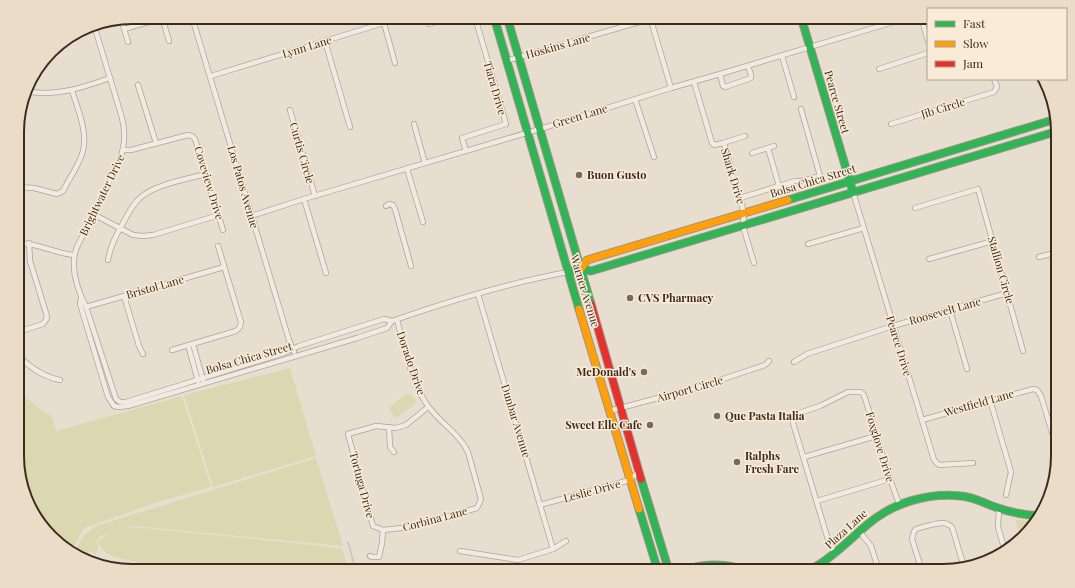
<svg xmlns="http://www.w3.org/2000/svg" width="1075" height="588" font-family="'Playfair Display',serif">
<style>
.green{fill:#dbd7b1}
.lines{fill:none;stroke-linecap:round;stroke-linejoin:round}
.stream{stroke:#baccc0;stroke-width:1.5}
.street-casing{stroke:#ada398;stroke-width:6}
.fast-casing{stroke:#9d9388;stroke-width:9}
.slow-casing{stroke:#9d9388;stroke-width:9}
.jam-casing{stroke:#9d9388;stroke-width:9}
.street{stroke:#f0eae2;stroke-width:4.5}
.fast{stroke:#30b455;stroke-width:7}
.slow{stroke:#ff9f0a;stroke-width:7}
.jam{stroke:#e5322d;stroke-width:7}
.poi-dot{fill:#7a6a5c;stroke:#f9ebd6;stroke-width:1.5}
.labels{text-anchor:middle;stroke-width:3;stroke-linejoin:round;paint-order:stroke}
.street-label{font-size:11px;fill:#3e2b1e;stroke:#f9ebd6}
.poi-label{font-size:11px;font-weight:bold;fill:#3e2b1e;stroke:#f9ebd6;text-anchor:start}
.rim{fill:none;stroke:#3e2b1e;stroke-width:2}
</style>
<rect width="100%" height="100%" fill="#e8ded0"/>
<!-- green -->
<g class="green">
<path d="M290,368l26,88 -103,31 -29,-92z"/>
<path d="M18,393l7,4 22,17 4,1 5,16 126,-35 29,91 -53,15 -74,26 -13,24 -34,-32 -19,-49z"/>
<path d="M407,393l3,1 6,7 -1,3 -17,13h-3l-5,-6v-4z"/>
<path d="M316,458l27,88 -210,-20 -33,10 -3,5 1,5 -2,9 -6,-4 -7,7 -10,-4 11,-19 12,-9z"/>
<path d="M1015,519l19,3 -14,14z"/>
<path d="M133,527l189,19 20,3 6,19 -5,3h-196c-11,-17 -40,-6 -49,-29 8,-10 22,-12 35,-15z"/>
</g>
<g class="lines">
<!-- stream -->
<path class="stream" d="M348,542l8,29"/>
<!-- street casing -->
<g class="street-casing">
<g id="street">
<path d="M162,17l7,24"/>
<path d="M192,17l97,323 5,12"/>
<path d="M427,17l2,7 23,-7"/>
<path d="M650,17l21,71"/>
<path d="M921,17l7,24"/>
<path d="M121,19l7,23"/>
<path d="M384,23l11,40"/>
<path d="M94,25l28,93c4,16 3,29 -3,44l-42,85c-8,20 0,42 9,60l30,92 4,3h6l158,-49 15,-7 85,-27 8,2"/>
<path d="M124,29l38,-11"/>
<path d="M325,41l25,86"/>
<path d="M782,56l12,41"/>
<path d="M506,61l150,-44"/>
<path d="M879,69l49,-16"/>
<path d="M720,74l3,12 2,1 26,-9v-3l-3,-9"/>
<path d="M211,76l192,-59"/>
<path d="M694,82l18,61 2,2 9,-2 1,1 20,69 -1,13 11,37"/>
<path d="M138,85l18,58"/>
<path d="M26,91c29,6 56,-3 84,-13"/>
<path d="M635,99l19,58"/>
<path d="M290,110l25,86"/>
<path d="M414,124l11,39"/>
<path d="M891,124l103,-32 3,-5 -3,-8"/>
<path d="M723,143l22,-7"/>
<path d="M768,148l11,38"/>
<path d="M124,150h7l57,-15 4,1 3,3 28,91"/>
<path d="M466,151l-4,-13 44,-14 -31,-107"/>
<path d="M752,153l22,-7"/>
<path d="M407,169l16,53"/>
<path d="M18,187l16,1 23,6 6,-3 2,-4c6,-11 15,-24 18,-36 5,-20 -6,-43 -11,-61"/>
<path d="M853,192l81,268 5,5 34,-2"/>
<path d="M740,198l55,-17h8l17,-5 -19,-67"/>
<path d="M304,199l22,74"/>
<path d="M386,206l3,-2 4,1 2,4 16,57"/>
<path d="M915,208l63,-19 45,162"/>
<path d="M93,214l40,21 10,1 10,-1 66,-20"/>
<path d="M251,216l53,-17 236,-70 131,-41 49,-14 190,-57"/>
<path d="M18,243c20,0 36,10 56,12"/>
<path d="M808,244l56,-16"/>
<path d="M1039,257l19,-5"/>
<path d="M929,259l64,-18"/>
<path d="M108,260c2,-13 8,-25 15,-37 5,-9 9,-18 17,-25 13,-13 47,-19 66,-24"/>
<path d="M478,294l75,255"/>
<path d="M124,296l15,50 4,8"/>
<path d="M81,298l-1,6 28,93 6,9 4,1 10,-1 229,-68 30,-10 5,-7c57,-20 116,-38 176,-49"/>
<path d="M86,307l138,-40"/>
<path d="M950,310l17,59"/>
<path d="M18,332l25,-8 4,-6 -1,-5 -16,-52 -1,-18"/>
<path d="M193,344l10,36"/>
<path d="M188,345l10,36"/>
<path d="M172,350l64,-19 4,-4 1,-5 -23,-76"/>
<path d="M18,356c12,11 25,21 42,24"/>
<path d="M794,362l13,-8 86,-28 114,-33"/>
<path d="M990,400l21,72 -5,23"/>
<path d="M609,411l90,-24 66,-22 4,-4"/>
<path d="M922,420l111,-31 4,1 4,6 17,56"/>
<path d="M389,427l1,20 4,5"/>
<path d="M804,457l72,-21"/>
<path d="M817,501l73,-22"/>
<path d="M540,505l90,-25 9,-9"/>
<path d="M999,508l-1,19 7,24"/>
<path d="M383,530l28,-3 66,-19 2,-4 2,-5 -13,-47c-9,-19 -28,-29 -40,-46 -17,-23 -23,-59 -31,-86"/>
<path d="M383,530l-10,-4 -25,-92 28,-8 20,2 10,-3 22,-18"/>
<path d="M859,531l12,15 8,25"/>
<path d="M460,551l58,9 35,-11 13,-8"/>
<path d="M836,554l-7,-11 -36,-120 1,-6 5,-4 21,-7 28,-14h13l3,3 26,84 9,25"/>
<path d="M370,556l2,1h7l3,-14 1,-13"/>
<path d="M922,571l-10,-32c1,-3 1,-7 3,-9 5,-3 23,-7 28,-7 4,0 6,2 9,4l12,40"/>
</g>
</g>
<!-- fast casing -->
<g class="fast-casing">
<g id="fast">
<path d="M494,17l85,292"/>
<path d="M507,17l84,287"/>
<path d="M801,17l52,175"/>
<path d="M788,200l268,-81"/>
<path d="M568,272l13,-3 10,2 467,-140"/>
<path d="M641,479l28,92"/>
<path d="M639,509l19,62"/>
<path d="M678,571c23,-6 45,-10 68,0"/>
<path d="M808,571c23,-12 40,-30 60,-47 25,-21 60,-32 93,-28 13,1 25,8 37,12 14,5 28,7 42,8"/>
</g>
</g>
<!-- slow casing -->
<g class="slow-casing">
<g id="slow">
<path d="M581,269l6,-9 201,-60"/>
<path d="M579,309l60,200"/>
</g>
</g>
<!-- jam casing -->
<g class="jam-casing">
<path id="jam" d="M591,304l50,175"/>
</g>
<!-- street -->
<use href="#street" class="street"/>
<!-- fast -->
<use href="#fast" class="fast"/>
<!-- slow -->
<use href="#slow" class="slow"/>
<!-- jam -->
<use href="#jam" class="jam"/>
</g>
<!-- markers -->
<g class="poi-dot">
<circle cx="579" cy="175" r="4"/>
<circle cx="630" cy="298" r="4"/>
<circle cx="644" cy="372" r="4"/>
<circle cx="717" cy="416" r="4"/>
<circle cx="650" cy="425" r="4"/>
<circle cx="737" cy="462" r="4"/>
</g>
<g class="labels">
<!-- street labels -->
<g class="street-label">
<text transform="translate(558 46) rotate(-16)" y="4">Hoskins Lane</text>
<text transform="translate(307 47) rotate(-17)" y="4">Lynn Lane</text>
<text transform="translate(495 88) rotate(74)" y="4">Tiara Drive</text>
<text transform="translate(837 102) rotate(74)" y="4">Pearce Street</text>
<text transform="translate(943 108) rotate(-17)" y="4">Jib Circle</text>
<text transform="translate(580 116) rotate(-17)" y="4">Green Lane</text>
<text transform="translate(302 153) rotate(74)" y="4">Curtis Circle</text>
<text transform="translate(733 176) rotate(73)" y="4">Shark Drive</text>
<text transform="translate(813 181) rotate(-17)" y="4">Bolsa Chica Street</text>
<text transform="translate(209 183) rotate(73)" y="4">Coveview Drive</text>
<text transform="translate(243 187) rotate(74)" y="4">Los Patos Avenue</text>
<text transform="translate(102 195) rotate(-64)" y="4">Brightwater Drive</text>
<text transform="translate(1001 270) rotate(74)" y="4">Stallion Circle</text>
<text transform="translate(155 287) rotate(-16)" y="4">Bristol Lane</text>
<text transform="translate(585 291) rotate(73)" y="4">Warner Avenue</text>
<text transform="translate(945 311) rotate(-16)" y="4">Roosevelt Lane</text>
<text transform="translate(899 346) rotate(73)" y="4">Pearce Drive</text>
<text transform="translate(249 358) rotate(-16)" y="4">Bolsa Chica Street</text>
<text transform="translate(411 363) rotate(71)" y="4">Dorado Drive</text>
<text transform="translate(690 389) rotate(-16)" y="4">Airport Circle</text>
<text transform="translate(979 403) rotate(-16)" y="4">Westfield Lane</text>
<text transform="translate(516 421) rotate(73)" y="4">Dunbar Avenue</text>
<text transform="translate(880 447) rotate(73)" y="4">Foxglove Drive</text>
<text transform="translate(362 485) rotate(75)" y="4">Tortuga Drive</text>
<text transform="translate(592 491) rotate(-15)" y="4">Leslie Drive</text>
<text transform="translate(435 519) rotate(-15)" y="4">Corbina Lane</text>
<text transform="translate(846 529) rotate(-42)" y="4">Plaza Lane</text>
</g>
<!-- poi labels -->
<g class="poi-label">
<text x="587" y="179">Buon Gusto</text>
<text x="638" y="302">CVS Pharmacy</text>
<text x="636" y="376" text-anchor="end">McDonald's</text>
<text x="725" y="420">Que Pasta Italia</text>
<text x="642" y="429" text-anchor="end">Sweet Elle Cafe</text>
<text x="745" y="460">Ralphs<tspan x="745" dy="13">Fresh Fare</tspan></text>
</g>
</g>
<!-- crop -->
<path d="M0 0H1075V588H0ZM132 24H943A108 108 0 0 1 1051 132V456A108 108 0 0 1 943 564H132A108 108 0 0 1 24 456V132A108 108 0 0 1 132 24Z" fill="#eadcc7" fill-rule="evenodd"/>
<path class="rim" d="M132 24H943A108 108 0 0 1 1051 132V456A108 108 0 0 1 943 564H132A108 108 0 0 1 24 456V132A108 108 0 0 1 132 24Z"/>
<!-- legend -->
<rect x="927" y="8" width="140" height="72" fill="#f9ebd6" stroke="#ae9e8c"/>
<rect x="935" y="21" width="20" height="6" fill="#30b455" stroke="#ae9e8c"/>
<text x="963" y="28" font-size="12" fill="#3e2b1e">Fast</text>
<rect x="935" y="41" width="20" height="6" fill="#ff9f0a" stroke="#ae9e8c"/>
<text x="963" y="48" font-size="12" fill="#3e2b1e">Slow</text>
<rect x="935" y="61" width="20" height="6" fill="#e5322d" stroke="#ae9e8c"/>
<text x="963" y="68" font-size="12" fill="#3e2b1e">Jam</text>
</svg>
